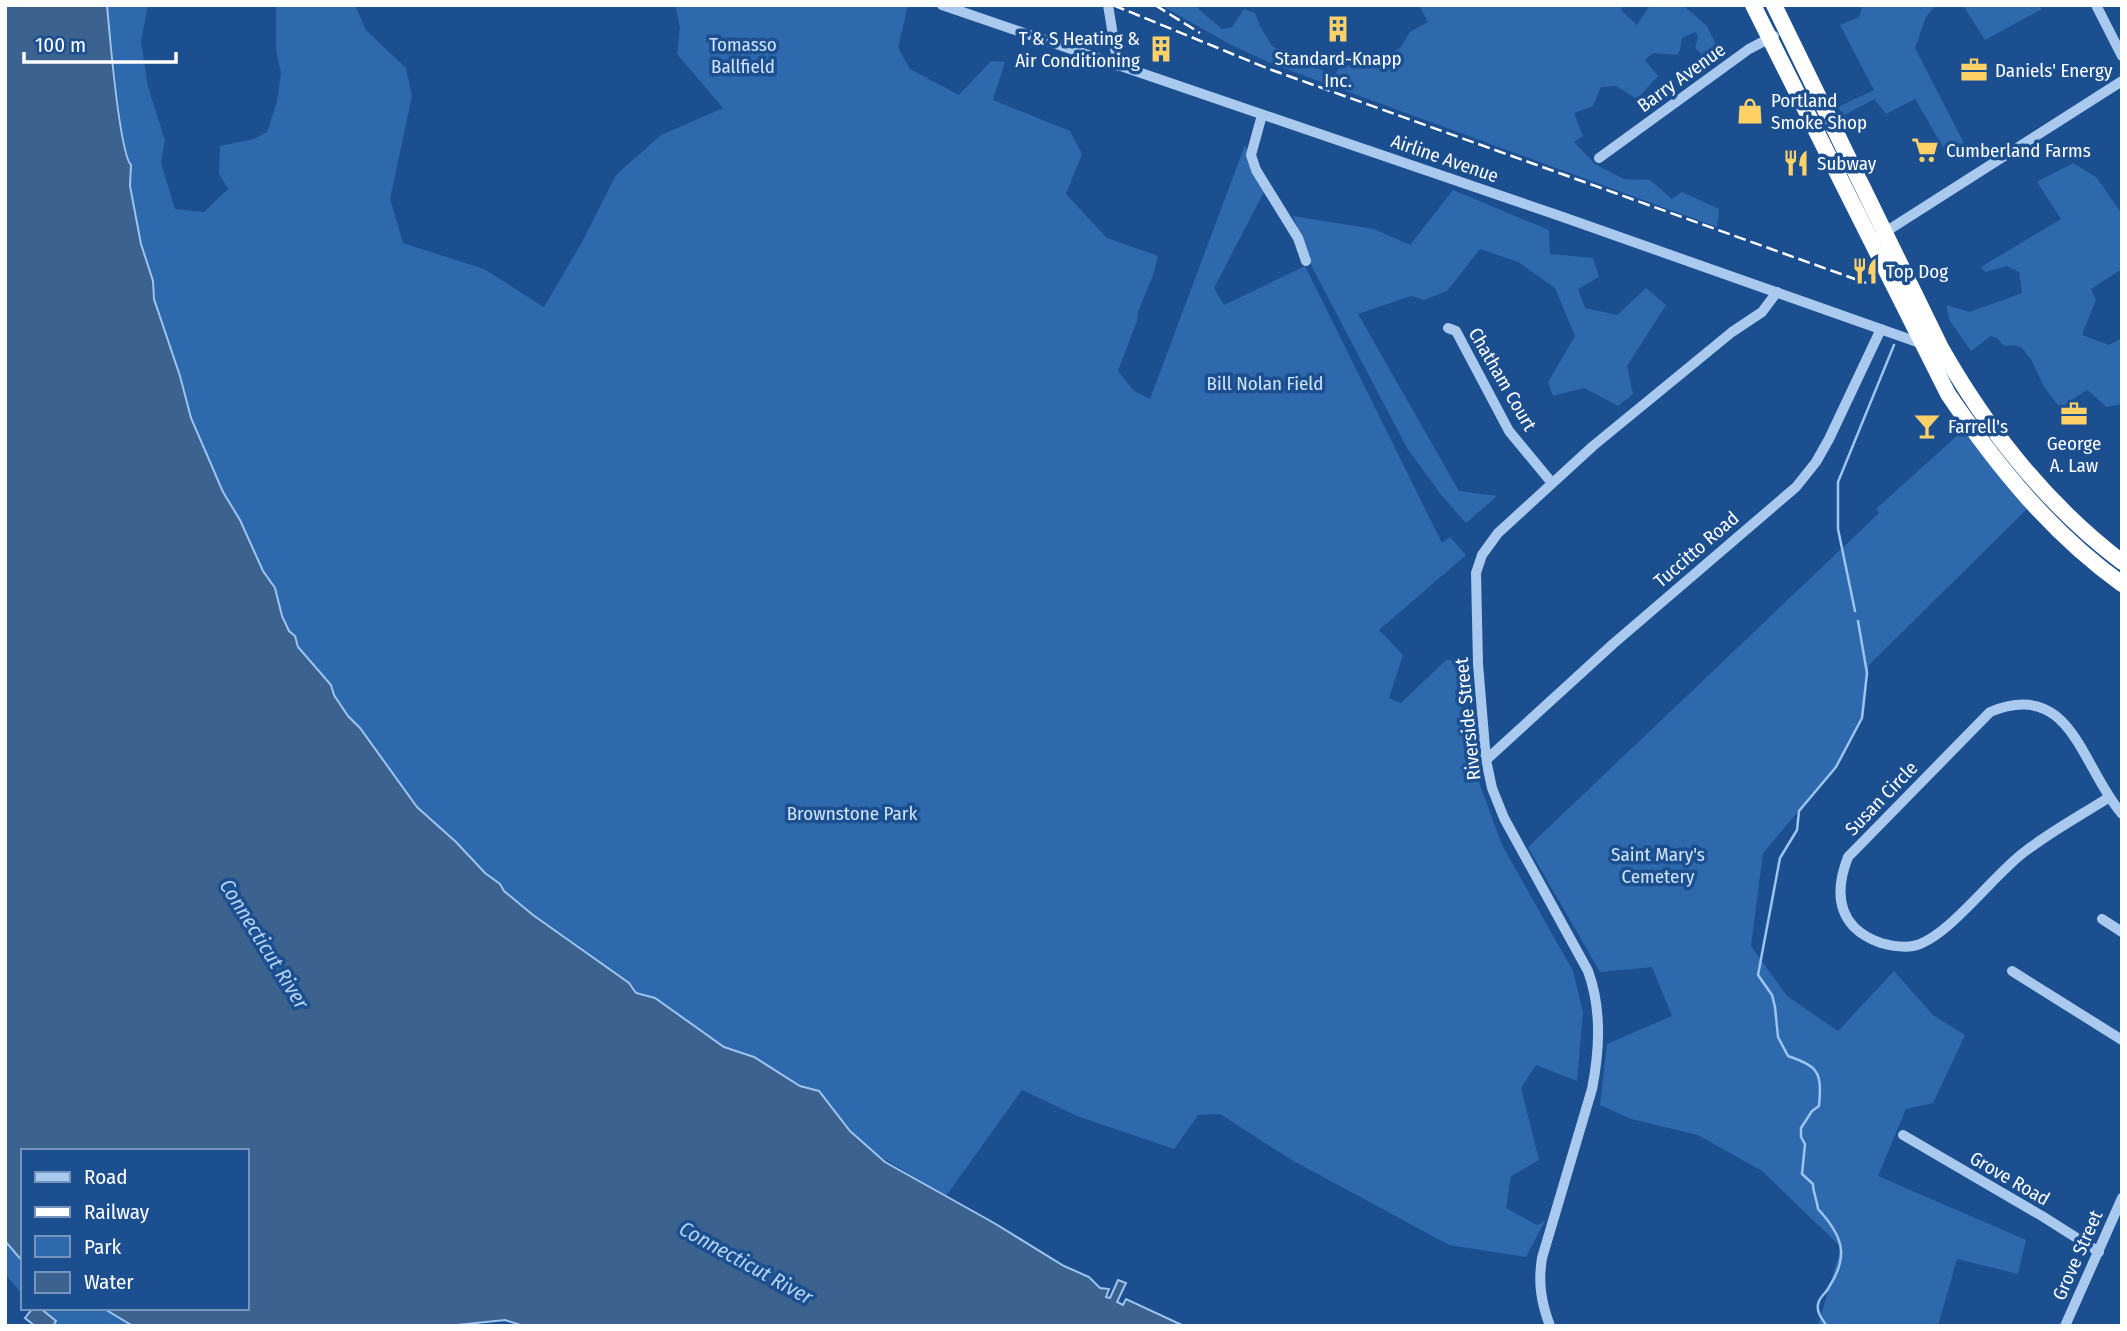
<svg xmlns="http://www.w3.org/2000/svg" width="2127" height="1331" font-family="'Fira Sans Condensed',sans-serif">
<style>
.green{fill:#2e69ad}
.water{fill:#3c6290;stroke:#9cc4f0;stroke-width:2}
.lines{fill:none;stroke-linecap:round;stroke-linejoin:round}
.stream{stroke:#9cc4f0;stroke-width:2.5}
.minor{stroke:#a9c9ee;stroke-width:10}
.highway{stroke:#fff;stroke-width:16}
.rail{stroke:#fff;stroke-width:2.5;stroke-dasharray:12 5;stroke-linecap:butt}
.labels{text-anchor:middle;stroke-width:7;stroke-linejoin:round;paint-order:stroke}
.poi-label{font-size:19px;fill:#fff;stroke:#1b4f8f;text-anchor:start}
.park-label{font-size:19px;fill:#cfe3fa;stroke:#1b4f8f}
.street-label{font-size:19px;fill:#fff;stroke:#1b4f8f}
.water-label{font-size:21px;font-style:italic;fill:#b5d3f5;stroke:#1b4f8f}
</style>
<rect width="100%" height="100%" fill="#1b4f8f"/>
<!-- green -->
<g class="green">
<path d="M107,5h41l-7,36 7,46 17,53 -4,23 14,46 29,3 24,-23 -9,-15 1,-28 34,-7 13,-7 10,-31 4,-28 -5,-23v-45h79l11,25 40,38 6,28 -22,103 13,44 81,26 60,38 37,-63 35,-69 45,-40 62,-27 -46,-54 3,-26 -5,-23h233l-10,43 12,21 49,26 32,-34 14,1 -12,38 77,31 12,23 -16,40 41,44 51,18 -4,17 -16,39 -1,9 -19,50 16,20 16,8 95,-254 21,43 -52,100 10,17 81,-39 137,277 8,-6 16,18 -87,75 24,25 -14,43 12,5 45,-43 21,1 4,99 31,85 71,126 10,41 -6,69 -41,-16 -15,23 18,72 -28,16 -5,32 31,17 8,-4 -19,36 -77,-12 -159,-86 -70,-45 -22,1 -24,34 -97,-33 -55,-26 -76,106 -73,-44 -23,-21 -35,-41 -15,-4 -57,-34 -19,-5 -88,-54 -2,-6 -101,-72 -29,-24 -4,-7 -15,-11 -29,-31 -39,-35 -57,-79 -12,-12 -14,-21 -3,-10 -33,-38 -3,-11 -6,-5 -7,-15 -7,-28 -12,-17 -23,-51 -17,-28 -23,-47 -9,-27 -11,-42 -26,-77 -1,-18 -12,-37 -11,-58 2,-13 -8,-25z"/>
<path d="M1167,5h27l28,24 10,-2 12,-18 11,4 5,13 12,20 62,30 6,-10 34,-2 26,-16 10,-16 18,-10 -9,-17h205l-3,5 16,15 13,-20 35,2 22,19 15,31 -10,7 -17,-16 3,-11 -3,-5 -13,6 -2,12 -3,5 -24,-2 -8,7 13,16 -21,23 -21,-13 -15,1 -8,19 -19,7 9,23 -9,6 21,22 29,15 26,1 22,19 10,-7 37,17 -2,18 -442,-162 -44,-20 -67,-38z"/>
<path d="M1863,5h73l-10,12 -11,31 54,105 -10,6 -5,-9 -11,-3 -28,-48 -29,15 -12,-15 -31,17 -5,-9 36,-17 -34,-65 19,-8z"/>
<path d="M1963,5h77l2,4 -57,31z"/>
<path d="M2073,163l24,15 25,36v55l-31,20 5,11 -14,35 27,10 13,-7v66l-15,3 -20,-17 -27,18 -16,-21 -12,-26 -10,-13 -7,-3 -11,1 -7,-8 -6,-2 -20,15 -21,-30 -4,-16 24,7 52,-19 -3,-21 -12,-6 -22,6 -4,-5 80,-48 -24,-37z"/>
<path d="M1453,190l96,40 1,24 43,4 6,19 -21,12 7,19 32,7 29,-27 20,17 -39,61 6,28 -15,12 -34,-18 -31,8 -5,-14 27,-46 -20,-48 -37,-26 -38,-13 -33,42 -23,9 -13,-4 -53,18 101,177 38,5 -31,27 -24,-27 -35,-48 -95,-181 -19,-51 81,13 36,16z"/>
<path d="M1966,431l61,78 -158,156 -7,53 -26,49 -73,86 -12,93 36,50 51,35 56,-60 39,44 32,20 -32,68 -27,6 -28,67 148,64 -8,34 -61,-15 -19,67h-120l23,-79 -79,-76 -64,-36 -67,-16 -31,-14 7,-61 65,-28 -20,-49 -52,5 -72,-125 351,-334 -3,-4 84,-76z"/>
<path d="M5,1241l18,21v33l-18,-21z"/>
<path d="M40,1308h63l30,18h-77v-5z"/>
</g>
<!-- water -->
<g class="water">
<path d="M5,5h102c2,23 13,149 24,160l-1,21 11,58 12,37 1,18 26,77 11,42 32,74 17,28 23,51 12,17 7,28 7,15 6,5 3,11 33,38 3,10 14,21 12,12 57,79 39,35 29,31 15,11 4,7 29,24 96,68 7,10 19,5 69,49 30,10 46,29 19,5 31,40 35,31 109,61 70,43 25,11 11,11 9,1 -3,8 4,1 8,-18 8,3 -9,19 6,3 3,-6 58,27h-660l-19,-6 -58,6h-314l-30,-18h144v-157h-224v111l-18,-21z"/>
<path d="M33,1308h7l16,13 -3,5h-18l-10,-8z"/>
</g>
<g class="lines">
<!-- stream -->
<g class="stream">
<path d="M1855,611l-17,-82v-47l56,-137"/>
<path d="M1827,1326c-6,-8 -12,-16 -8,-25 2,-5 8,-9 10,-14 21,-32 13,-52 -11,-78 -1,-10 -5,-16 -5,-25l-11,-10 3,-30 -4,-7v-9l11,-17 7,-5c3,-34 0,-39 -31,-50l-10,-19 -3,-30 -3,-12 -14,-20 22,-117 17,-28 2,-19 37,-44 26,-49 5,-45 -9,-52"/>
</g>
<!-- minor -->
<g class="minor">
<path d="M942,5l618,211 360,127 5,-3"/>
<path d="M1108,5l10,61"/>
<path d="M2096,5l26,51"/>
<path d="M1262,115l-11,40 5,15 42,68 8,23"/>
<path d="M1599,158l150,-109 25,-13"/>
<path d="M1879,236l243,-155"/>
<path d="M1448,328l8,3 53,100 43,52"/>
<path d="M1486,760l127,-116 183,-157 20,-25 13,-23 52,-110"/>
<path d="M2108,798c-27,17 -56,33 -81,52 -32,22 -79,89 -114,96 -11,2 -21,0 -32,-3 -9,-3 -20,-9 -27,-16 -19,-20 -15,-47 -6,-70l142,-145c82,-34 91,55 132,102"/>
<path d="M2102,919l20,13"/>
<path d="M2012,971l110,69"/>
<path d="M1903,1135l139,81 57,36"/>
<path d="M1550,1326c-9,-24 -12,-43 -8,-68l50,-169c8,-40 10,-80 -4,-118l-84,-153 -12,-30 -6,-28 -8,-96 -2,-91 6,-18 16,-22 95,-87 139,-114 30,-20 15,-20"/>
<path d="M2065,1326l57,-128"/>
</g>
<!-- highway -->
<g class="highway">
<path d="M1753,5l195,389c49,72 103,139 174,190"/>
<path d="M1774,5l167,343c46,81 106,157 181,214"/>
</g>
<!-- rail -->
<g class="rail">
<path d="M1113,5l156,64 597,214"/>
<path d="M1155,5l45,28"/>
</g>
</g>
<!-- icons -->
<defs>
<g id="building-bare" transform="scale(2.1)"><path d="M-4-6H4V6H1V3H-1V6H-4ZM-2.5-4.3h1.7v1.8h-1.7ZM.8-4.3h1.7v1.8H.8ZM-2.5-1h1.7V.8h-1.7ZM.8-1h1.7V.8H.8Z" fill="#ffd166" stroke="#1b4f8f" stroke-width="2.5" paint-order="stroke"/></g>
<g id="office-bare" transform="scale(2.1)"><path d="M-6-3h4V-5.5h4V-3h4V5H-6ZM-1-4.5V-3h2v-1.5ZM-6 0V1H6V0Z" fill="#ffd166" stroke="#1b4f8f" stroke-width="2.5" paint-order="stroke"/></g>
<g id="shop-bare" transform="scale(2.1)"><path d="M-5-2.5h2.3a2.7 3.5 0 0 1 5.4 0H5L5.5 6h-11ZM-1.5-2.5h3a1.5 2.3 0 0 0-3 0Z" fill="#ffd166" stroke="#1b4f8f" stroke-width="2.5" paint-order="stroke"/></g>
<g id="supermarket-bare" transform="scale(2.1)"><path d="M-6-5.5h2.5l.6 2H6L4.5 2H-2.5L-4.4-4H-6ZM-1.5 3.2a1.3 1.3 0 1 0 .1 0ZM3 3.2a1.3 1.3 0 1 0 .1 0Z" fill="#ffd166" stroke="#1b4f8f" stroke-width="2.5" paint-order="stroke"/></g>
<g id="restaurant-bare" transform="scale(2.1)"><path d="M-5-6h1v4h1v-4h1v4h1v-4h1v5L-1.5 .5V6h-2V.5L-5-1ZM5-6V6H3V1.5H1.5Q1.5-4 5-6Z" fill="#ffd166" stroke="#1b4f8f" stroke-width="2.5" paint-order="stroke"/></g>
<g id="bar-bare" transform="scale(2.1)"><path d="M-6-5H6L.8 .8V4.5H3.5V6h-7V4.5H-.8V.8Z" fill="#ffd166" stroke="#1b4f8f" stroke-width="2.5" paint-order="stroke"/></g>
</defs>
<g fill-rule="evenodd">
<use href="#building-bare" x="1338" y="29"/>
<use href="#building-bare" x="1161" y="49"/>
<use href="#office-bare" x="1974" y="70"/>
<use href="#shop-bare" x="1750" y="111"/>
<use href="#supermarket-bare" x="1925" y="150"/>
<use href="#restaurant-bare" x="1796" y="163"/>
<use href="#restaurant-bare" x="1865" y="271"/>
<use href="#office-bare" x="2074" y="414"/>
<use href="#bar-bare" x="1927" y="426"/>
</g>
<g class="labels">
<!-- poi labels -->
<g class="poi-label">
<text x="1140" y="45" text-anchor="end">T &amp; S Heating &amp;<tspan x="1140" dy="22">Air Conditioning</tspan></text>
<text x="1338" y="65" text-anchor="middle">Standard-Knapp<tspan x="1338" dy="22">Inc.</tspan></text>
<text x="1995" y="77">Daniels' Energy</text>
<text x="1771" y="107">Portland<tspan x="1771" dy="22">Smoke Shop</tspan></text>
<text x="1946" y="157">Cumberland Farms</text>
<text x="1817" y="170">Subway</text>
<text x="1886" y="278">Top Dog</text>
<text x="1948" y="433">Farrell's</text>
<text x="2074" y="450" text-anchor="middle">George<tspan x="2074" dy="22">A. Law</tspan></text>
</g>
<!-- park labels -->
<g class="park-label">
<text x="743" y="51">Tomasso<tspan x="743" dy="22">Ballfield</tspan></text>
<text x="1265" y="390">Bill Nolan Field</text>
<text x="852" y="820">Brownstone Park</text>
<text x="1658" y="861">Saint Mary's<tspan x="1658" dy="22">Cemetery</tspan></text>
</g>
<!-- street labels -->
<g class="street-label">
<text transform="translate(1681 77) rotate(-36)" y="7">Barry Avenue</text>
<text transform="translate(1445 158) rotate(19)" y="7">Airline Avenue</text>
<text transform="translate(1503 379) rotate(60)" y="7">Chatham Court</text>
<text transform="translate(1696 549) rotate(-41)" y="7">Tuccitto Road</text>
<text transform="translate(1467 719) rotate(-96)" y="7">Riverside Street</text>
<text transform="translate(1881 798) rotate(-46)" y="7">Susan Circle</text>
<text transform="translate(2010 1178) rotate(30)" y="7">Grove Road</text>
<text transform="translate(2077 1255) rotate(-66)" y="7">Grove Street</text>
</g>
<!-- water labels -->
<g class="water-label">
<text transform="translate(264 944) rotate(58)" y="7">Connecticut River</text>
<text transform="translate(746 1263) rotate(29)" y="7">Connecticut River</text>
</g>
</g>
<!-- border -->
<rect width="2127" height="1331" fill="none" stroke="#ffffff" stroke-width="14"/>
<!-- legend -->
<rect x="21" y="1149" width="228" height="161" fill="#1b4f8f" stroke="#7695bc" stroke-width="2"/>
<rect x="35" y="1172" width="35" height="10" fill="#a9c9ee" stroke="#7695bc" stroke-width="2"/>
<text x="84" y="1184" font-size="21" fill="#ffffff">Road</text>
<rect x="35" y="1207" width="35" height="10" fill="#ffffff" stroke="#7695bc" stroke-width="2"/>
<text x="84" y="1219" font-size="21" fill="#ffffff">Railway</text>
<rect x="35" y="1236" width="35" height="21" fill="#2e69ad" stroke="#7695bc" stroke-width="2"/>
<text x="84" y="1254" font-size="21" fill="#ffffff">Park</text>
<rect x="35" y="1272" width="35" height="21" fill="#3c6290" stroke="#7695bc" stroke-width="2"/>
<text x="84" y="1289" font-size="21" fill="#ffffff">Water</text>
<!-- scale -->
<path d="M24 52v10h152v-10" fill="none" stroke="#ffffff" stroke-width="3.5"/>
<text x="35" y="52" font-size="21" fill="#ffffff" stroke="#1b4f8f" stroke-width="5" paint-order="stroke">100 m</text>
</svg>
